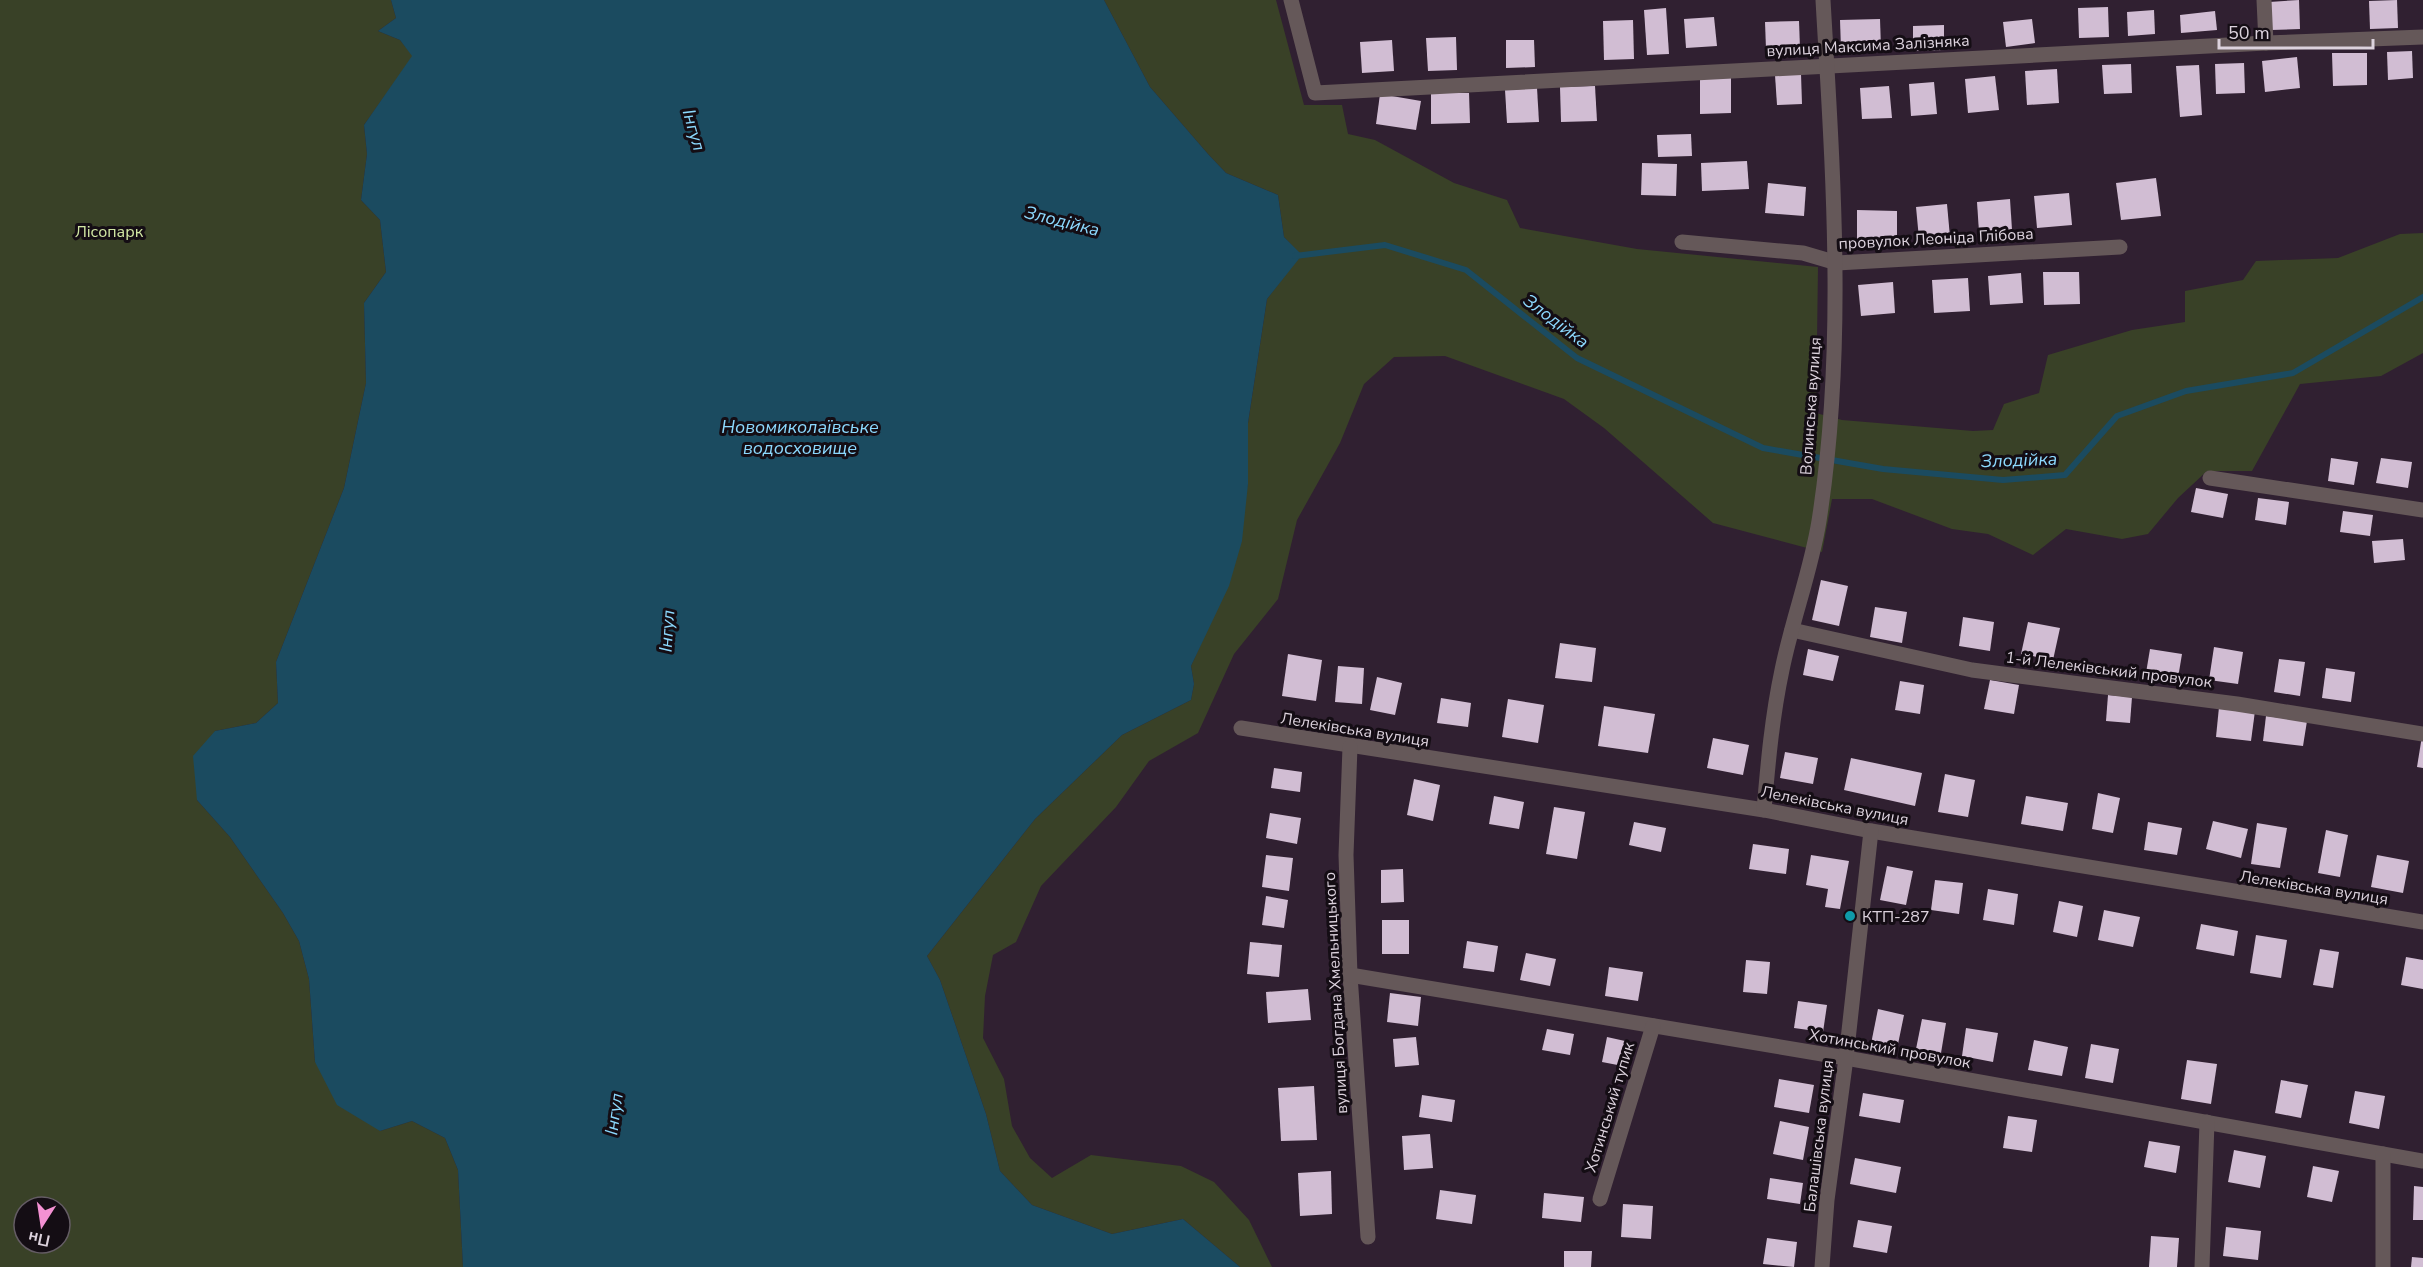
<svg xmlns="http://www.w3.org/2000/svg" width="2423" height="1267" font-family="'Nunito Sans',sans-serif">
<style>
.green{fill:#394127;fill-rule:evenodd}
.water{fill:#1b4b60}
.lines{fill:none;stroke-linecap:round;stroke-linejoin:round}
.stream{stroke:#1b4b60;stroke-width:6}
.building{fill:#d1bdd3}
.minor{stroke:#655859;stroke-width:15}
.culture-dot{fill:#0f9aa8;stroke:#140d14;stroke-width:2}
.labels{text-anchor:middle;stroke-width:6;stroke-linejoin:round;paint-order:stroke}
.street-label{font-size:16px;fill:#dcd2dd;stroke:#140d14}
.park-label{font-size:16px;fill:#d2e8a4;stroke:#140d14}
.poi-label{font-size:16px;fill:#dcd2dd;stroke:#140d14;text-anchor:start}
.water-label{font-size:18px;font-style:italic;fill:#8cd9fe;stroke:#140d14}
</style>
<rect width="100%" height="100%" fill="#302031"/>
<!-- green -->
<g class="green">
<path d="M0,0h391l5,18 -18,13 22,9 13,16 -49,69 3,29 -6,46 19,20 6,52 -22,31 2,80 -22,105 -68,174 2,41 -22,20 -41,8 -18,69 33,37 53,76 16,28 10,38 6,83 65,69 32,-10 33,17 13,32 5,97h-463zM24,1207h36v36h-36z"/>
<path d="M1104,0h172l28,105h38l6,29 27,6 79,43 53,17 13,28 117,21 181,18 -2,146 26,7 131,11 20,-1 11,-26 35,-11 9,-38 84,-25 53,-8v-31l58,-11 13,-19 82,-3 62,-24 23,-1v120l-42,23 -81,8 -48,87h-45l-29,27 -30,36 -26,5 -56,-10 -33,26 -45,-21 -36,-5 -80,-30h-40l-10,53 -109,-29 -109,-95 -40,-29 -119,-43 -51,1 -30,27 -24,59 -43,77 -19,79 -44,55 -36,79 -49,28 -33,46 -75,79 -25,56 -23,13 -8,41 -2,42 21,41 8,47 18,32 22,20 39,-23 90,11 33,16 35,38 23,47h-32l-57,-48 -71,15 -80,-29 -32,-34 -14,-57 -46,-134 -13,-24 108,-137 87,-84 69,-35 3,-16 -3,-18 13,-29 44,-153v-61l19,-124 34,-44 -17,-18 -6,-42 -52,-22 -18,-19 -58,-67z"/>
</g>
<!-- water -->
<path class="water" d="M391,0h713l46,87 58,67 18,19 52,22 6,42 18,18 -35,44 -19,124v61l-6,57 -13,45 -38,80 3,18 -3,16 -69,35 -87,84 -108,137 13,24 46,134 14,57 32,34 80,29 71,-15 57,48h-777l-5,-97 -13,-32 -33,-17 -32,10 -43,-26 -22,-43 -6,-83 -10,-38 -16,-28 -53,-76 -33,-37 -4,-44 22,-25 41,-8 22,-20 -2,-41 68,-174 22,-105 -2,-80 22,-31 -6,-52 -19,-20 6,-46 -3,-29 48,-69 -12,-16 -22,-9 18,-13z"/>
<g class="lines">
<!-- stream -->
<path class="stream" d="M1295,256l90,-11 81,25 111,88 186,90 120,21 120,11 62,-5 52,-59 69,-25 107,-18 130,-76"/>
</g>
<!-- building -->
<g class="building">
<path d="M2299,0l1,29 -29,1 -2,-28z"/>
<path d="M2397,0l1,28 -28,1 -1,-28z"/>
<path d="M2108,7l1,30 -30,1 -1,-30z"/>
<path d="M1666,8l3,46 -22,1 -3,-45z"/>
<path d="M2154,10l1,24 -27,2 -1,-24z"/>
<path d="M2215,11l2,19 -36,3 -1,-18z"/>
<path d="M1714,17l3,29 -31,2 -2,-29z"/>
<path d="M1880,19l1,29 -40,1 -1,-29z"/>
<path d="M2032,19l3,24 -29,4 -3,-25z"/>
<path d="M1633,20l1,39 -30,1 -1,-39z"/>
<path d="M1799,21l1,27 -34,1 -1,-27z"/>
<path d="M1944,25v25l-31,1v-25z"/>
<path d="M1456,37l1,33 -29,1 -2,-33z"/>
<path d="M1392,40l2,31 -32,2 -2,-31z"/>
<path d="M1506,40h28l1,27 -29,1z"/>
<path d="M2412,51l1,27 -25,2 -1,-28z"/>
<path d="M2332,53h35v32l-34,1z"/>
<path d="M2297,57l3,31 -35,4 -3,-31z"/>
<path d="M2244,63l1,30 -29,1 -1,-30z"/>
<path d="M2131,64l1,29 -28,1 -2,-29z"/>
<path d="M2199,65l3,50 -22,2 -4,-51z"/>
<path d="M2057,69l2,34 -32,2 -2,-34z"/>
<path d="M1801,74l1,30 -25,1 -2,-30z"/>
<path d="M1995,76l4,34 -31,3 -3,-34z"/>
<path d="M1700,77h31v36l-31,1z"/>
<path d="M1934,82l3,32 -26,2 -2,-32z"/>
<path d="M1595,86l2,35 -36,1 -1,-35z"/>
<path d="M1889,86l3,32 -30,1 -2,-31z"/>
<path d="M1537,88l2,34 -32,1 -2,-33z"/>
<path d="M1431,93h38l1,30 -39,1z"/>
<path d="M1380,94l41,7 -5,29 -40,-6z"/>
<path d="M1691,134l1,22 -34,1 -1,-22z"/>
<path d="M1747,161l2,28 -47,2 -1,-28z"/>
<path d="M1642,163l35,1 -1,32 -35,-1z"/>
<path d="M2156,178l5,38 -40,4 -5,-37z"/>
<path d="M1768,183l38,4 -2,29 -39,-3z"/>
<path d="M2069,193l3,32 -35,3 -3,-32z"/>
<path d="M2010,199l2,31 -33,2 -2,-30z"/>
<path d="M1947,204l3,33 -31,2 -3,-32z"/>
<path d="M1857,210l40,1v34h-40z"/>
<path d="M2043,272h36l1,32 -36,1z"/>
<path d="M2021,273l2,30 -33,2 -2,-29z"/>
<path d="M1968,278l2,33 -36,2 -2,-33z"/>
<path d="M1893,282l2,31 -34,3 -3,-31z"/>
<path d="M2331,458l27,4 -4,23 -26,-4z"/>
<path d="M2381,458l31,4 -4,26 -32,-5z"/>
<path d="M2196,488l32,6 -5,24 -32,-6z"/>
<path d="M2258,498l31,4 -3,23 -31,-5z"/>
<path d="M2343,511l30,4 -3,21 -30,-4z"/>
<path d="M2403,539l2,21 -31,3 -2,-22z"/>
<path d="M1821,580l27,6 -9,40 -27,-6z"/>
<path d="M1875,607l32,5 -5,31 -32,-6z"/>
<path d="M1963,617l31,5 -4,29 -31,-5z"/>
<path d="M2028,622l32,6 -7,32 -32,-6z"/>
<path d="M1560,643l36,5 -4,34 -37,-4z"/>
<path d="M2214,647l29,5 -5,32 -29,-4z"/>
<path d="M1808,649l31,7 -6,25 -30,-6z"/>
<path d="M2150,649l32,5 -4,24 -32,-5z"/>
<path d="M1288,654l34,6 -6,41 -34,-5z"/>
<path d="M2279,659l26,3 -5,34 -26,-4z"/>
<path d="M1338,666l26,2 -2,36 -27,-2z"/>
<path d="M2326,668l29,4 -4,30 -29,-4z"/>
<path d="M1377,677l25,6 -7,32 -25,-5z"/>
<path d="M1990,680l29,5 -5,29 -30,-5z"/>
<path d="M1900,681l24,4 -4,29 -25,-4z"/>
<path d="M2108,695l24,2 -2,26 -24,-2z"/>
<path d="M1441,698l30,5 -3,24 -31,-4z"/>
<path d="M1508,699l36,6 -6,38 -36,-6z"/>
<path d="M1604,706l51,8 -7,39 -50,-7z"/>
<path d="M2219,707l36,4 -4,30 -35,-4z"/>
<path d="M2266,716l41,5 -4,25 -40,-5z"/>
<path d="M2422,736h1v32l-6,-1z"/>
<path d="M1713,738l36,7 -6,30 -36,-7z"/>
<path d="M1785,752l33,6 -5,26 -33,-6z"/>
<path d="M1851,758l71,15 -7,33 -71,-16z"/>
<path d="M1274,768l28,4 -2,20 -29,-4z"/>
<path d="M1945,774l30,6 -7,37 -30,-5z"/>
<path d="M1414,779l26,6 -7,36 -26,-6z"/>
<path d="M2098,793l22,5 -7,35 -21,-4z"/>
<path d="M1494,796l30,6 -5,27 -30,-5z"/>
<path d="M2026,796l42,7 -5,28 -42,-7z"/>
<path d="M1554,807l31,5 -8,47 -31,-5z"/>
<path d="M1270,813l31,5 -4,26 -31,-6z"/>
<path d="M2213,821l35,8 -7,29 -35,-9z"/>
<path d="M1634,822l32,6 -5,24 -32,-7z"/>
<path d="M2148,822l34,6 -5,27 -33,-5z"/>
<path d="M2257,823l30,5 -7,40 -29,-4z"/>
<path d="M2326,830l22,5 -8,42 -22,-4z"/>
<path d="M1753,844l36,5 -3,25 -37,-5z"/>
<path d="M1266,855l27,3 -4,33 -27,-4z"/>
<path d="M1811,855l38,6 -9,48 -15,-2 3,-18 -22,-4z"/>
<path d="M2377,855l32,6 -6,32 -32,-6z"/>
<path d="M1887,866l26,5 -7,34 -26,-5z"/>
<path d="M1403,869l1,33 -23,1v-33z"/>
<path d="M1935,880l28,3 -4,31 -28,-4z"/>
<path d="M1988,889l30,5 -4,31 -31,-5z"/>
<path d="M1266,896l22,4 -4,28 -22,-3z"/>
<path d="M2059,901l24,5 -6,31 -24,-5z"/>
<path d="M1848,910l7,2 -3,10 -7,-2z"/>
<path d="M2104,910l36,7 -7,30 -35,-7z"/>
<rect x="1382" y="920" width="27" height="34"/>
<path d="M2201,924l37,7 -4,25 -38,-7z"/>
<path d="M2256,935l31,5 -6,38 -31,-5z"/>
<path d="M1467,941l31,5 -4,26 -31,-4z"/>
<path d="M1250,942l32,3 -3,32 -32,-3z"/>
<path d="M2320,949l19,3 -6,36 -20,-3z"/>
<path d="M1526,953l30,6 -6,27 -30,-6z"/>
<path d="M2406,957l17,3v29l-22,-4z"/>
<path d="M1746,960l24,2 -3,32 -24,-2z"/>
<path d="M1609,967l34,5 -5,29 -33,-5z"/>
<path d="M1308,989l3,31 -43,3 -2,-31z"/>
<path d="M1390,993l31,4 -3,29 -31,-4z"/>
<path d="M1798,1001l29,4 -4,27 -29,-4z"/>
<path d="M1878,1009l26,6 -7,34 -26,-5z"/>
<path d="M1922,1019l24,4 -5,30 -25,-4z"/>
<path d="M1966,1028l32,5 -5,29 -31,-6z"/>
<path d="M1547,1029l27,5 -4,21 -28,-5z"/>
<path d="M1416,1037l3,28 -24,2 -2,-28z"/>
<path d="M1607,1037l27,6 -6,24 -26,-5z"/>
<path d="M2034,1040l34,7 -6,29 -34,-6z"/>
<path d="M2091,1044l28,5 -6,34 -28,-5z"/>
<path d="M2187,1060l30,4 -6,40 -30,-5z"/>
<path d="M1779,1079l35,6 -5,28 -35,-6z"/>
<path d="M2281,1080l27,5 -7,33 -26,-5z"/>
<path d="M1314,1086l3,54 -36,1 -3,-53z"/>
<path d="M2355,1091l30,5 -6,33 -30,-6z"/>
<path d="M1863,1093l41,7 -4,23 -41,-7z"/>
<path d="M1422,1095l33,5 -3,22 -33,-5z"/>
<path d="M2008,1116l29,4 -5,32 -29,-4z"/>
<path d="M1780,1121l29,6 -6,33 -30,-6z"/>
<path d="M1430,1134l3,34 -29,2 -2,-34z"/>
<path d="M2149,1141l31,5 -4,27 -32,-6z"/>
<path d="M2234,1150l32,6 -6,32 -32,-6z"/>
<path d="M1855,1158l46,9 -5,26 -46,-9z"/>
<path d="M2313,1166l26,5 -7,31 -25,-5z"/>
<path d="M1331,1171l1,43 -32,2 -2,-43z"/>
<path d="M1770,1178l33,5 -3,21 -33,-5z"/>
<path d="M2414,1186l9,1v33h-10z"/>
<path d="M1440,1190l36,5 -4,29 -36,-5z"/>
<path d="M1544,1193l40,4 -3,25 -39,-4z"/>
<path d="M1623,1204l30,2 -2,33 -30,-2z"/>
<path d="M1858,1220l34,6 -5,27 -34,-6z"/>
<path d="M2226,1227l35,4 -3,29 -35,-4z"/>
<path d="M2151,1236l28,2 -2,29h-28z"/>
<path d="M1767,1238l30,4 -3,25 -31,-3z"/>
<path d="M1564,1251h28l-1,16h-27z"/>
<path d="M2412,1257l11,1v9h-12z"/>
</g>
<g class="lines">
<!-- minor -->
<g class="minor">
<path d="M1291,0l24,93 951,-50 157,-6"/>
<path d="M2264,0l2,43"/>
<path d="M1682,242l121,11 34,10 283,-16"/>
<path d="M2210,478l213,32"/>
<path d="M1792,630l180,40 265,34 186,30"/>
<path d="M1241,728l523,82 107,21 552,91"/>
<path d="M1350,747l-4,108 4,120 18,262"/>
<path d="M1764,810c4,-47 8,-93 18,-140 10,-50 29,-99 37,-149 27,-173 14,-348 4,-521"/>
<path d="M1350,975l496,83 577,103"/>
<path d="M1600,1199l53,-173"/>
<path d="M1822,1267l5,-67 19,-142 25,-227"/>
<path d="M2202,1267l5,-145"/>
<path d="M2383,1267v-113"/>
</g>
</g>
<!-- markers -->
<circle class="culture-dot" cx="1850" cy="916" r="6"/>
<g class="labels">
<!-- street labels -->
<g class="street-label">
<text transform="translate(1868 45) rotate(-3)" y="6">вулиця Максима Залізняка</text>
<text transform="translate(1936 238) rotate(-3)" y="6">провулок Леоніда Глібова</text>
<text transform="translate(1810 406) rotate(-86)" y="6">Волинська вулиця</text>
<text transform="translate(2109 669) rotate(7)" y="6">1-й Лелеківський провулок</text>
<text transform="translate(1355 729) rotate(9)" y="6">Лелеківська вулиця</text>
<text transform="translate(1835 805) rotate(11)" y="6">Лелеківська вулиця</text>
<text transform="translate(2314 887) rotate(9)" y="6">Лелеківська вулиця</text>
<text transform="translate(1335 993) rotate(-93)" y="6">вулиця Богдана Хмельницького</text>
<text transform="translate(1890 1048) rotate(10)" y="6">Хотинський провулок</text>
<text transform="translate(1609 1107) rotate(-73)" y="6">Хотинський тупик</text>
<text transform="translate(1818 1136) rotate(-83)" y="6">Балашівська вулиця</text>
</g>
<!-- park labels -->
<g class="park-label">
<text x="109" y="237">Лісопарк</text>
</g>
<!-- poi labels -->
<g class="poi-label">
<text x="1862" y="922">КТП-287</text>
</g>
<!-- water labels -->
<g class="water-label">
<text transform="translate(694 130) rotate(74)" y="6">Інгул</text>
<text transform="translate(1062 221) rotate(14)" y="6">Злодійка</text>
<text transform="translate(1556 321) rotate(37)" y="6">Злодійка</text>
<text x="800" y="433">Новомиколаївське<tspan x="800" dy="21">водосховище</tspan></text>
<text transform="translate(2019 460) rotate(-2)" y="6">Злодійка</text>
<text transform="translate(667 631) rotate(-86)" y="6">Інгул</text>
<text transform="translate(614 1114) rotate(-82)" y="6">Інгул</text>
</g>
</g>
<!-- north arrow -->
<g transform="translate(42 1225) rotate(192)"><circle r="28" fill="#140d14" stroke="#645c64" stroke-width="1.5"/>
<path d="M0-4.5L10 22L0 15L-10 22Z" fill="#f491d3"/>
<text y="-9" font-size="16" font-weight="bold" text-anchor="middle" fill="#dcd2dd">Пн</text>
</g>
<!-- scale -->
<path d="M2219 39v9h154v-9" fill="none" stroke="#dcd2dd" stroke-width="3"/>
<text x="2228" y="39" font-size="18" fill="#dcd2dd" stroke="#140d14" stroke-width="4.5" paint-order="stroke">50 m</text>
</svg>
